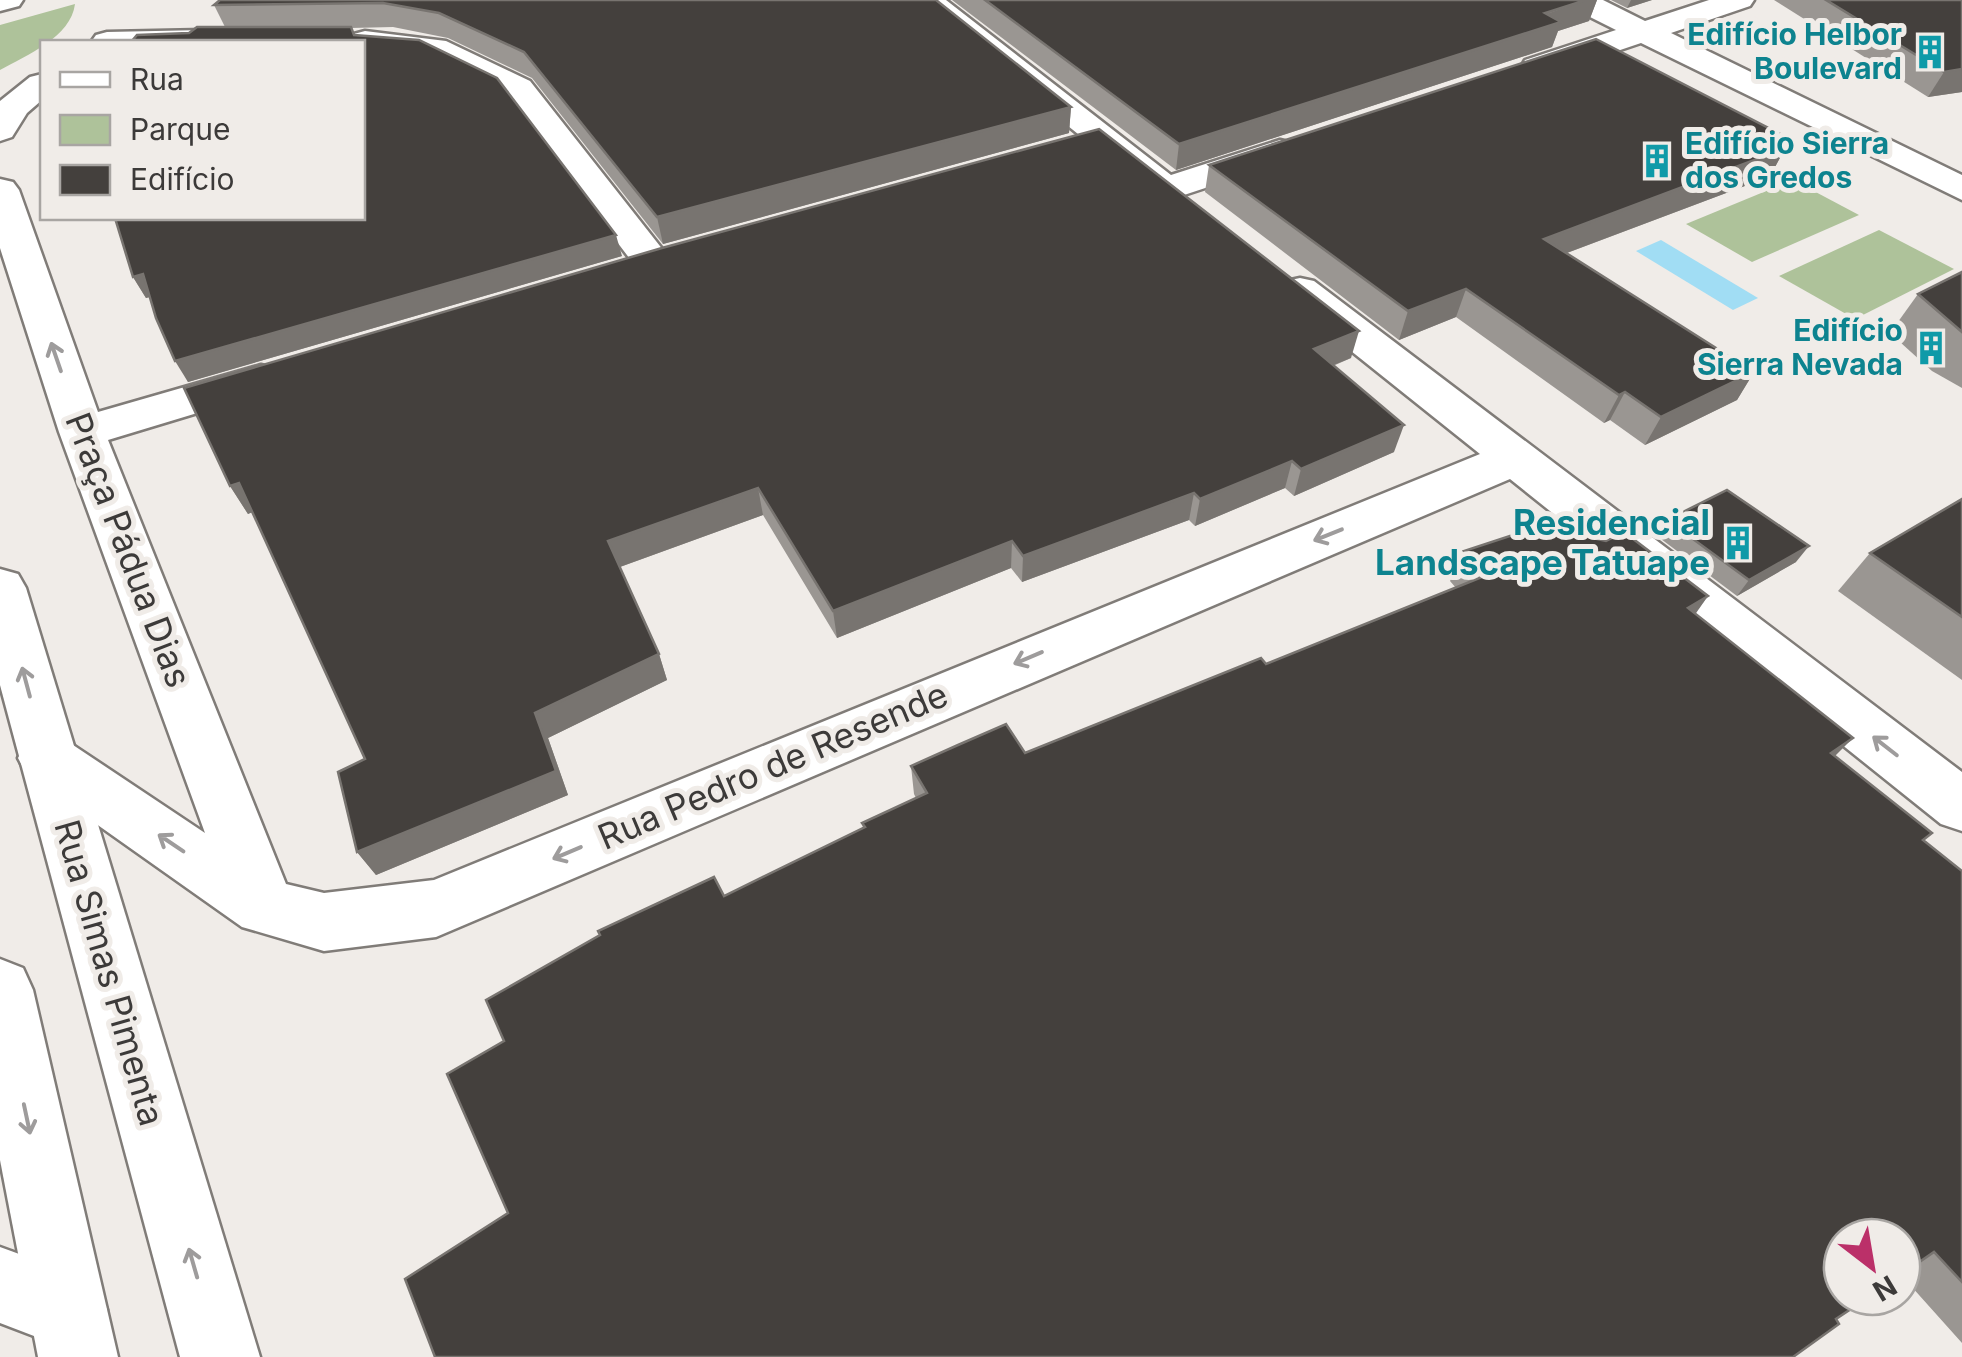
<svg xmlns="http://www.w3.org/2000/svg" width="1962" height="1357" font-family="Inter,sans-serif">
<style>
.green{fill:#aec29a}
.water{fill:#a1ddf4}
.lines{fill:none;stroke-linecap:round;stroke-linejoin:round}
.street-casing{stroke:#807c78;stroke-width:5}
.secondary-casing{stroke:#807c78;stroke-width:5}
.street{fill:#fff;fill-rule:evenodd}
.secondary{fill:#fff;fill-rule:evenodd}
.wall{fill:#9a9692}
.shaded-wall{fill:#787470}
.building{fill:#44403d;stroke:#787470;stroke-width:2.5}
.oneway{stroke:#9e9c9c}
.labels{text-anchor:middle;stroke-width:10;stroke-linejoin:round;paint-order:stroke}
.far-culture-label{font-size:30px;font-weight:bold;fill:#0d838f;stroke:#f0ece8;text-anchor:end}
.culture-label{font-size:35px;font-weight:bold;fill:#0d838f;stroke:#f0ece8;text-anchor:end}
.street-label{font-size:35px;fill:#3c3a39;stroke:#f0ece8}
</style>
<rect width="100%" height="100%" fill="#f0ece8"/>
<!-- green -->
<g class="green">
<path d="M75,4c-4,33 -48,51 -75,66v-45z"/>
<path d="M1793,180l66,35 -107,47 -66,-38z"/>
<path d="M1879,230l75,39 -99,50 -76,-43z"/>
</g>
<!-- water -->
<path class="water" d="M1661,240l97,58 -25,12 -97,-59z"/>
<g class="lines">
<!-- street casing -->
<g class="street-casing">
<g id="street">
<path d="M912,0h34l225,175 109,-35 13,3 5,8 -5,8 -112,37 -13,3 -13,-3 -5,-10 -10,-2z"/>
<path d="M1564,0h39l42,21 64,-21h45l-4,6 -79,27 291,142v25l-321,-157 -92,31h-24l-4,-7 4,-7 91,-30 -48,-24z"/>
<path d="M204,30l11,3 3,9h-127l5,-7 11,-3z"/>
<path d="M365,31l81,10 84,40 137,174 6,8 -6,8 -14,4 -14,-4 -133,-176 -78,-38 -63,-6 -3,-9 -13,-1 5,-7z"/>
<path d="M42,74v26l-15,13 -15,24 -12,4v-40l30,-24z"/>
<path d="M0,179l13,3 6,8 79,222 163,-47 16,4 6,10 -6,10 -169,51 178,444 38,9 110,-13 1046,-426 -194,-155 -6,-9 6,-9 14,-3 14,3 648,491v59l-21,-7 -431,-345 -1074,458 -112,14 -82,-24 -215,-152 -9,-17 9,-17 20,-7 20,7 138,92 -146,-401 -59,-184z"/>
<path d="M0,1247l96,35 11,28 -11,28 -28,11 -68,-26z"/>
</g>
</g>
<!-- secondary casing -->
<g class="secondary-casing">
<g id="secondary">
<path d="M0,0h23l-4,6 -19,5z"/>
<path d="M0,569l18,5 8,14 234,769h-80l-180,-672z"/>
<path d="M0,959l23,9 10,22 85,367h-80l-38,-197z"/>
</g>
</g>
<!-- street -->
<use href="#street" class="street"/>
<!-- secondary -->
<use href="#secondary" class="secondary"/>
</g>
<!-- wall -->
<g class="wall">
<path d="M220,0h716l135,107 -2,26 -406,111 -131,-166 -84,-40 -55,-11 -42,1 3,7 268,221 -434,126 -38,-85 -4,1 -13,-21 56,-244 36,-6 -11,-22z"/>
<path d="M952,0h645l-8,21 -31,10 -6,16 -376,123z"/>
<path d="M1611,0h41l-25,8z"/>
<path d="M1774,0h188v92l-34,5z"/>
<path d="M1790,139l-15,28 -4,1 -5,10 -199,75 187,119 -17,28 -92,45 -35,-25 -6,3 -148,-106 -57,23 -194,-148 4,-27z"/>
<path d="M1962,272v116l-30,-17 -42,-38 28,-39z"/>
<path d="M1351,358l-18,8 61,86 -100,44 -9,-8 -90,38 -6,-6 -167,62 -11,-14 -174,70 -74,-123 -143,52 39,87 8,26 -119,58 20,57 -192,80 -19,-23 8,-93 -113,-247 -4,2 -18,-28z"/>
<path d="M1962,499v181l-124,-89 32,-38z"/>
<path d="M1667,520l129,42 -59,34 -80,-60z"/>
<path d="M1464,551l244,45 -13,17 140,143 88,84 39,31v472l-60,-67v-39l-1394,-24 -4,-172 220,-145 139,-68 -1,-5 54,-25 -2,-4 -3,-28 114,-13 241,-89 190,-76 -6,-7z"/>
</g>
<!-- shaded-wall -->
<g class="shaded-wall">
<path d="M1586,0h11l-8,21 -31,10 -6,16 -376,123 3,-26z"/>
<path d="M1631,0h21l-25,8z"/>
<path d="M1962,69v23l-34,5 16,-25z"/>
<path d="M1071,107l-2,26 -406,111 -6,-27z"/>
<path d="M1790,139l-15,28 -4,1 -5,10 -234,88 12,-27z"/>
<path d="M616,235l6,21 -434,126 -13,-21z"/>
<path d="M143,274l13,21 -10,3 -13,-21z"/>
<path d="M1466,289l-10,28 -57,23 9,-29z"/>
<path d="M1359,331l-8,27 -45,18 8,-27z"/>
<path d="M1754,372l-17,28 -92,45 16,-28z"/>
<path d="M1625,392l-15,28 -6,3 15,-28z"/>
<path d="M1404,425l-10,27 -100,44 7,-27z"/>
<path d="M1292,461l-7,27 -90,38 5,-27z"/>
<path d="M239,483l18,27 -9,4 -18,-28z"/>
<path d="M758,488l5,27 -146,53 -9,-27z"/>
<path d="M1194,493l-5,27 -167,62 1,-26z"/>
<path d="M1012,541l-1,27 -174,70 -4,-27z"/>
<path d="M1809,546l-13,16 -59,34 12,-16z"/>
<path d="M1708,596l-21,30 1,-18z"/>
<path d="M659,654l8,26 -119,58 20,57 -192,80 -19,-23 178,-139z"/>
<path d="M1853,738l-28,28 6,-13z"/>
</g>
<!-- building -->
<g class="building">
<path d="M220,0h716l135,107 -414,110 -133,-165 -85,-39 -56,-10 -169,2z"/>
<path d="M985,0h601l-41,13 16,9 -382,122z"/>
<path d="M1826,0h136v69l-18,3z"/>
<path d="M197,27h154l3,8 65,5 78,38 119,157 -441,126 -19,-43 -13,-44 -10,3 -18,-59h247v-176h-231l6,-7 52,-2z"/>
<path d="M1596,39l194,100 -18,7 9,4 -237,89 210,133 -93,45 -36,-25 -6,3 -153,-106 -58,22 -199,-146z"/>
<path d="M1099,129l260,202 -45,18 90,76 -103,44 -9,-8 -92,38 -6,-6 -171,63 -11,-15 -179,70 -75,-123 -150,53 51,113 -124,59 21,58 -199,81 -19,-80 27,-13 -126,-276 -9,3 -46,-98 478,-140z"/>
<path d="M1962,272v60l-44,-38z"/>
<path d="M1727,490l82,56 -60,34 -82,-60z"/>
<path d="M1962,499v118l-92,-64z"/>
<path d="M1564,532l42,9 18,-9 84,64 -20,12 165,130 -22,15 101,80 -9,7 39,31v411l-28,-30 -32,22v-37h-60v60h27l-33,22 3,5 -46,33h-1358l-30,-78 103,-66 -61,-139 57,-33 -18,-41 114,-65 -2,-4 116,-54 10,19 141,-69 -3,-4 65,-30 -16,-27 47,-21 48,-21 19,29 236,-95 5,6 221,-89 -23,-24 55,-18z"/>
</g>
<!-- one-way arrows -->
<defs><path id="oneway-shaft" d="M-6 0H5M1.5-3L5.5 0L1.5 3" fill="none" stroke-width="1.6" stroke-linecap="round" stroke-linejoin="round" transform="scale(2.5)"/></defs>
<g class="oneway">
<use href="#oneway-shaft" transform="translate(56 357) rotate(-109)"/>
<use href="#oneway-shaft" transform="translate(1328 535) rotate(158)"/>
<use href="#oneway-shaft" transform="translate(1028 658) rotate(157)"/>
<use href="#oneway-shaft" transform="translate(26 682) rotate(-105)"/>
<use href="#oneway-shaft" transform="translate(1885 746) rotate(-142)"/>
<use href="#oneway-shaft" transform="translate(171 843) rotate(-146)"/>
<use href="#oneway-shaft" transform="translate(567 853) rotate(157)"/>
<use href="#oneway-shaft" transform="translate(27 1119) rotate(78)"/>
<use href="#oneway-shaft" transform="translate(193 1263) rotate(-106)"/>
</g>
<!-- icons -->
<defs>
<g id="building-bare" transform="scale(2.7)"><path d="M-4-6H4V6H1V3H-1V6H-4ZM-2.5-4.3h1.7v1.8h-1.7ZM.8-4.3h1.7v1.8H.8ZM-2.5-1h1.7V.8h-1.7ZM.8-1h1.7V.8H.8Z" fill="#0f9aa8" stroke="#f0ece8" stroke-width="2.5" paint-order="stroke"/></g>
</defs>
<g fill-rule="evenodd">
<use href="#building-bare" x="1930" y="52"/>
<use href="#building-bare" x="1657" y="161"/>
<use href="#building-bare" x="1931" y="348"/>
<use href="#building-bare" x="1738" y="543"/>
</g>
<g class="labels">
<!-- far-culture labels -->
<g class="far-culture-label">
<text x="1902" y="45">Edifício Helbor<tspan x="1902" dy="34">Boulevard</tspan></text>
<text x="1685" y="154" text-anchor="start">Edifício Sierra<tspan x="1685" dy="34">dos Gredos</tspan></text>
<text x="1903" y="341">Edifício<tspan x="1903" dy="34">Sierra Nevada</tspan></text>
</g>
<!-- culture labels -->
<g class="culture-label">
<text x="1710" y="535">Residencial<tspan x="1710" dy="40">Landscape Tatuape</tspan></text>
</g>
<!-- street labels -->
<g class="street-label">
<text transform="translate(128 550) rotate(69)" y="12">Praça Pádua Dias</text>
<text transform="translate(773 766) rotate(-23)" y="12">Rua Pedro de Resende</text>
<text transform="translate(109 973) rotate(74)" y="12">Rua Simas Pimenta</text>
</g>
</g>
<!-- legend -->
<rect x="40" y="40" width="325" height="180" fill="#f0ece8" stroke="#a8a5a2" stroke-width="2.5"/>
<rect x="60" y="72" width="50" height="15" fill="#ffffff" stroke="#a8a5a2" stroke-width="2.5"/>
<text x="130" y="90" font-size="30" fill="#3c3a39">Rua</text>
<rect x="60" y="115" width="50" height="30" fill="#aec29a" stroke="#a8a5a2" stroke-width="2.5"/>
<text x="130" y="140" font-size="30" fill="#3c3a39">Parque</text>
<rect x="60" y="165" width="50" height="30" fill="#44403d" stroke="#a8a5a2" stroke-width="2.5"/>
<text x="130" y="190" font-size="30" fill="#3c3a39">Edifício</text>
<!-- north arrow -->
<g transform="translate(1872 1267) rotate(149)"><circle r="48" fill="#f0ece8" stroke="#a8a5a2" stroke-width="2.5"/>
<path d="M0-8L18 38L0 25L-18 38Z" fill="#bb3069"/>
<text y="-15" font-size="28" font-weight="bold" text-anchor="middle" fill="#3c3a39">N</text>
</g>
</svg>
